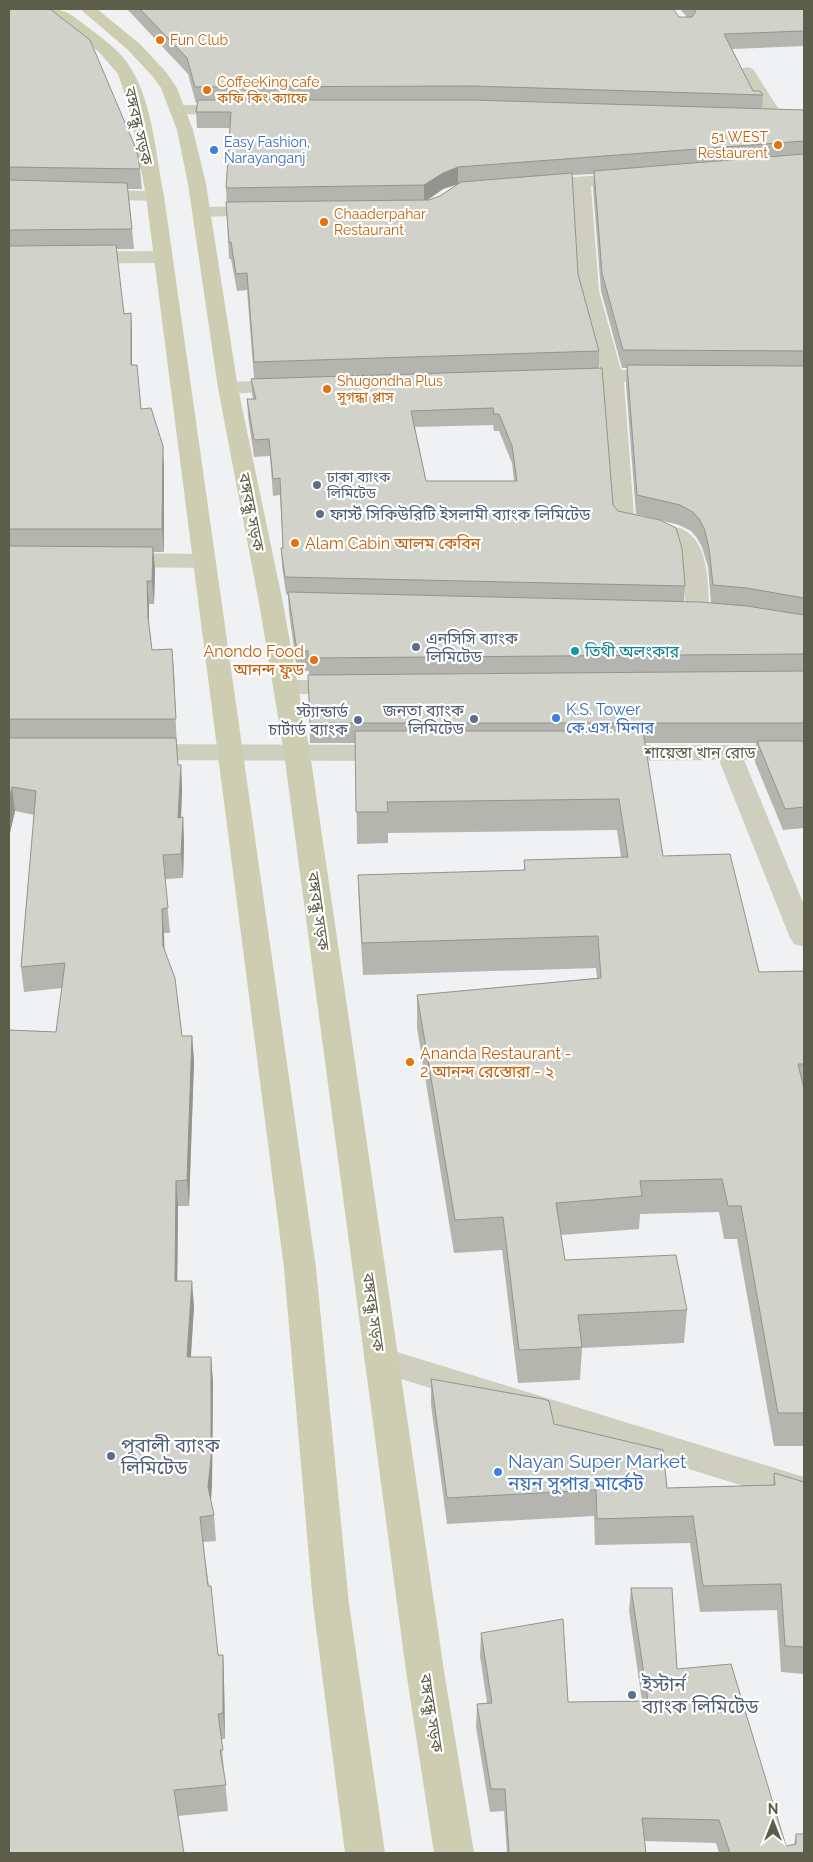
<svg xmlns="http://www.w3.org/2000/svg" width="813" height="1862" font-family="Raleway,'Noto Sans Bengali',sans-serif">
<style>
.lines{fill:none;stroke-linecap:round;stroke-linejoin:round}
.minor{fill:#cfcfbf;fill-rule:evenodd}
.major{fill:#cdceb1;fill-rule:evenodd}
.wall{fill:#b4b5ae;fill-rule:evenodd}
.shaded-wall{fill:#92948d}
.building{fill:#d1d3ca;stroke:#92948d;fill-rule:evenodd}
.food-dot{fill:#e8710a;stroke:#fff;stroke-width:2}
.shop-dot{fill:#3f7fe0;stroke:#fff;stroke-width:2}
.service-dot{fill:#5c6f8a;stroke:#fff;stroke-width:2}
.culture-dot{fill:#0f9aa8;stroke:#fff;stroke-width:2}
.labels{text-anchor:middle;stroke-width:4.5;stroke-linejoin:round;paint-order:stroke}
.far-food-label{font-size:14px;fill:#c56008;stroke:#fff;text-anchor:start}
.far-shop-label{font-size:14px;fill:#366cbe;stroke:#fff;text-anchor:start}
.far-service-label{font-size:14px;fill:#4e5e75;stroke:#fff;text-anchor:start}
.street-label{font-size:16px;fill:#5d5e49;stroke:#fff}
.service-label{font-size:16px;fill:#4e5e75;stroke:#fff;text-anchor:start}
.food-label{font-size:16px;fill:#c56008;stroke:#fff;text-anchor:start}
.culture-label{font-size:16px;fill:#0d838f;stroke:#fff;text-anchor:start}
.shop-label{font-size:16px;fill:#366cbe;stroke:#fff;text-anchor:start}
.near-service-label{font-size:19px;fill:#4e5e75;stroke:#fff;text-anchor:start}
.near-shop-label{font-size:19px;fill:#366cbe;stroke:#fff;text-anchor:start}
</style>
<rect width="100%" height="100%" fill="#f0f1f3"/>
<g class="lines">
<!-- minor -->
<g class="minor">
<path d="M747,67l6,2 2,3 30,47 -2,4h-12l-2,-4 -30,-47 2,-3z"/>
<path d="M178,105h55l6,1 2,4 -2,4 -6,1 -61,-1 -2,-4 2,-4z"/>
<path d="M631,173l6,1 3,4 -3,4 -46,4 8,105 22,79h42l7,2 3,4 -3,4 -46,2 10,133 48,14c29,14 25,57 28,84l-4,5 -8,2 -8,-2 -4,-5 -3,-48 -7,-21 -17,-8 -42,-10 -3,-5 -11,-138h-37l-7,-2 -3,-4 3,-4 42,-2 -22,-80 -6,-104 -39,3 -6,-1 -3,-4 3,-4 6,-1z"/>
<path d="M90,190l65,1 6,1 3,4 -3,4 -6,1 -71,-2 -3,-4 3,-4z"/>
<path d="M262,206l6,1 3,4 -3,4 -67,2 -6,-1 -3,-4 3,-4 6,-1z"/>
<path d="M163,251l7,2 2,4 -2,4 -7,2 -154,1v-12z"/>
<path d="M288,380l7,2 3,4 -3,4 -67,4 -7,-2 -3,-4 3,-4 7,-2z"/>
<path d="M118,553l86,1 8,2 3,5 -3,5 -8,2 -86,-1 -8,-2 -3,-5 3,-5z"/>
<path d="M286,680h61l9,2 3,5 -3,5 -9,2h-61l-9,-2 -3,-5 3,-5z"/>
<path d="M141,744l252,1 9,3 4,5 -4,5 -9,3 -252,-1 -9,-3 -4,-5 4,-5z"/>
<path d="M608,745h196v14l-60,1 60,145v42l-10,-3 -4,-6 -71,-178 -111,1 -9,-3 -4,-5 4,-5z"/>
<path d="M381,1347l423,130v28l-435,-136 -5,-9 5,-9z"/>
</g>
<!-- major -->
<g class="major">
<path d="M45,9c21,-1 28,7 44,19 13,10 27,20 37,33 27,37 29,91 38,135l152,1072 33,336 36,249h-40l-32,-249 -29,-336 -138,-1072 -17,-89 -11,-33 -19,-22z"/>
<path d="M80,9h17l43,35 26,28 11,16 16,42 13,54 32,204 45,215 27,150 134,918 30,182h-40l-28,-182 -122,-918 -25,-150 -41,-215 -30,-204 -11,-54 -16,-42 -7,-10 -26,-28z"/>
</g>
</g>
<!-- wall -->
<g class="wall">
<path d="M9,9l131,160 2,20h-14l6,60h-18l8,65 7,-1 1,21v31l9,44 23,59v84h-11l2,18 -1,34h-5v25l3,21 20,-1 6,116h3l1,24 -1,29 2,-1 1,25 -1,36 -18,1 5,54h-6v17l18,86h10l2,25 -5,145h-11l-1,75 17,25 -3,51h20l2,26 -1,101 -1,17 3,14 2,26 -13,1 15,113h5l1,25 1,59h-4l7,72 -50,5 -122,-784 6,-44 -38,4 -3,-25 13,-152 -19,-4 -6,26z"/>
<path d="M127,9h546l6,8h8l-7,-8h124v37l-72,3 21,42 10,4 -1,14 42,1v718l-21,2 -28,-68 1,-19h-111l18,113 96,116 45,-1v475h-30l-37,-207h-13l-5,-27 -79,2 -1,15 -78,6 4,25 122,50 -3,33 -102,5 -2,32 -62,3 -16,-133 -48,3 -37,-225v-33l180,-17 -1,-10 -233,7 -4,-68 -1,-32 166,-5v-10l97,-3 -4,-27 -229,3v10l-31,1 -1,-101h-46l-1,-72h-12l-8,-59 -1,-17 -2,-1 -4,-28 -1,-18h2l-3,-53 -7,1 -3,-40 -16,1 -6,-41 -1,-17h6l-1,-4 -1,-16 3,-1 -7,-88 -10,1 -6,-32h-2l-3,-71 4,-60h-33l-1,-16 1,-9h-1l-8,-29zM594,174l-1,14 8,103 21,77h5l-1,16 10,130 43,11 12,6 6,7 5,9 6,20 3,36 -27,-1 1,-16 -67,-75 -5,-6 -14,-137v-17l-21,-77 -6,-99zM458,184l-18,12 -12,4 15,-11zM493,425l1,6h5l13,32 2,18h-88l-11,-54z"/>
<path d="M431,1379l123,45 113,64 106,-3 1,-12 30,9v192l-23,-2 -4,-62 -77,2 -10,-69 -95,2 -1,-29 -147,8 -16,-119z"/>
<path d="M631,1588l46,81 109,177 8,-1 2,-11 8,19h-85l-3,-10 -72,-2 2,12h-139l-3,-42 -14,1 -14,-85 1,-23 10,-1 -7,-47 1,-23 87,69 74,-1 -13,-90z"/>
</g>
<!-- shaded-wall -->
<g class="shaded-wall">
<path d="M458,167v17l-15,5 -19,13v-17l19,-12z"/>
<path d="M131,313l1,21v52l-1,-21z"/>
<path d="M163,446l1,22v84l-2,-23z"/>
<path d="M153,547l2,23 -1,34 -2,-23z"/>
<path d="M147,581l2,23v37l-1,-24z"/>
<path d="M172,649l2,23 3,71 -1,-24z"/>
<path d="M181,765l1,24 -2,53 -2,-24z"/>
<path d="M12,787l3,24 -6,26v-36z"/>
<path d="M183,817l1,25 -1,36 -2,-24z"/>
<path d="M162,909l2,24 1,38 -2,-25z"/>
<path d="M192,1036l2,25 -5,145 -2,-26z"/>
<path d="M176,1181l2,25 -1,101 -2,-26z"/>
<path d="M192,1281l2,25 -5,77 -2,-26z"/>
<path d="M211,1357l2,26 -1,101 -2,29 -2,-26z"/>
<path d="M223,1655l1,25 1,59 -2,-26z"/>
</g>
<!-- building -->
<g class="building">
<path d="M9,9h41l40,31 47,111 3,18 -131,-2z"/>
<path d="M140,9h533l6,8h13l4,-6 -3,-2h111v22l-80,3 29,57h7l3,4 -291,-9 -277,1 -8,-29z"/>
<path d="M198,100h274l332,10v31l-346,26 -15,6 -19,12 -198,3 5,-76h-35z"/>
<path d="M804,154v197l-181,-1 -21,-77 -8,-102z"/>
<path d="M572,173l6,101 21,77 -345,11 -7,-89 -11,1 -5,-32 -2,1 -3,-41 203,-2 11,-4 21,-14z"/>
<path d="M9,180l118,3 5,46 -123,1z"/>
<path d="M116,245l8,69 7,-1v52h6l4,44 10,-1 12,38 -1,83h-153v-283z"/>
<path d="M627,365l177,1v232l-57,-10 -34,-3 -4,-37 -5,-20 -5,-9 -6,-7 -13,-7 -43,-10z"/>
<path d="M602,368l11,137 5,6 42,9 16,8 6,20 3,38 -400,-9 -4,-29h2l-3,-70 -7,1 -4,-40 -15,1 -7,-41h9l-5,-20zM493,408l1,6h5l13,32 5,35h-91l-15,-70z"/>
<path d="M9,546l144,1 -1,34h-5l1,36 4,33 20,-1 4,70h-167z"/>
<path d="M288,592l412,10 47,4 57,9v39l-496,4v-7h-11z"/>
<path d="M804,671v52h-494l-2,-48z"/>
<path d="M355,731h288l20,125 67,-2 29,118 45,-1v93h-6l6,25v324h-26l-37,-207h-13l-6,-27 -82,2 2,15 -86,7 9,57 111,-5 11,55 -109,5 4,32 -63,3 -16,-133 -48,3 -38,-225 184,-17 -3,-42 -236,7 -4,-68 167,-5 -1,-10 104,-3 -9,-58 -232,3 1,10h-32z"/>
<path d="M9,738h167l2,27h3l-3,53 5,-1 -2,37 -18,1 5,53 -6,1 1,37 12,32 7,58h10l-5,144 -11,1 -1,100h17l-5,76h24v101l-3,29 6,28 -14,2 8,69h3l7,69h5v58l-5,1 5,36h-3l6,35 -52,5 10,63h-175v-823l47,2 9,-69 -44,4 15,-176 -24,-4 -3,14z"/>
<path d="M757,741h47v66l-19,2z"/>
<path d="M431,1379l112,20 6,2 5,23 109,26 4,38 108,-3 -1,-12 30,9v165l-19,-1 -4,-62 -78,2 -10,-70 -96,3 -1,-29 -149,8z"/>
<path d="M631,1588h41l5,81 54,-5 55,182 10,-2v-10h8v19h-74l-11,-33 -77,-2 4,35h-137l-4,-64h-14l-14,-85 15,-1 -11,-70 82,-14 5,83 80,-1z"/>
</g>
<!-- markers -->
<g class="food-dot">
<circle cx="160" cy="40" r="5"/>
<circle cx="207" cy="90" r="5"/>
<circle cx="778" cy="145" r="5"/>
<circle cx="324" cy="222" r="5"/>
<circle cx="327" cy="389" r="5"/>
<circle cx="295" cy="543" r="5"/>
<circle cx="314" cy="660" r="5"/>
<circle cx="410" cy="1062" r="5"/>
</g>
<g class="shop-dot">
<circle cx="214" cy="150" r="5"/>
<circle cx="556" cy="718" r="5"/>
<circle cx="498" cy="1472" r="5"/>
</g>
<g class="service-dot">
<circle cx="317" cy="485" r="5"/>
<circle cx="320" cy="514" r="5"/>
<circle cx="416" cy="647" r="5"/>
<circle cx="474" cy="719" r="5"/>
<circle cx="358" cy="720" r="5"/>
<circle cx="111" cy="1456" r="5"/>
<circle cx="632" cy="1695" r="5"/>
</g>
<circle class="culture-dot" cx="575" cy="651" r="5"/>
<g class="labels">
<!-- far-food labels -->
<g class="far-food-label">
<text x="170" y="45">Fun Club</text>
<text x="217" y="87">CoffeeKing cafe<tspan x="217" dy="16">কফি কিং ক্যাফে</tspan></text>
<text x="768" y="142" text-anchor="end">51 WEST<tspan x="768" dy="16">Restaurent</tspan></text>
<text x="334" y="219">Chaaderpahar<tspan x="334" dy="16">Restaurant</tspan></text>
<text x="337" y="386">Shugondha Plus<tspan x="337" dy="16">সুগন্ধা প্লাস</tspan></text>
</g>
<!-- far-shop labels -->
<g class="far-shop-label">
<text x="224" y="147">Easy Fashion,<tspan x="224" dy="16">Narayanganj</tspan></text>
</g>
<!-- far-service labels -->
<g class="far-service-label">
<text x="327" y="482">ঢাকা ব্যাংক<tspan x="327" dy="16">লিমিটেড</tspan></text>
</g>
<!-- street labels -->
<g class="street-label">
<text transform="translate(139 126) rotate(77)" y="6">বঙ্গবন্ধু সড়ক</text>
<text transform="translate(252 512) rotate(79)" y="6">বঙ্গবন্ধু সড়ক</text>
<text x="700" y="758">শায়েস্তা খান রোড</text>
<text transform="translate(319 911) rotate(82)" y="6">বঙ্গবন্ধু সড়ক</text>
<text transform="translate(374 1312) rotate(82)" y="6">বঙ্গবন্ধু সড়ক</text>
<text transform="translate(432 1713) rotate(81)" y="6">বঙ্গবন্ধু সড়ক</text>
</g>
<!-- service labels -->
<g class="service-label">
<text x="330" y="520">ফার্স্ট সিকিউরিটি ইসলামী ব্যাংক লিমিটেড</text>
<text x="426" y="644">এনসিসি ব্যাংক<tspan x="426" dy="18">লিমিটেড</tspan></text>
<text x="464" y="716" text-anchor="end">জনতা ব্যাংক<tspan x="464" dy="18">লিমিটেড</tspan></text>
<text x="348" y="717" text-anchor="end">স্ট্যান্ডার্ড<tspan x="348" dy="18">চার্টার্ড ব্যাংক</tspan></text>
</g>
<!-- food labels -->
<g class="food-label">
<text x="305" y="549">Alam Cabin আলম কেবিন</text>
<text x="304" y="657" text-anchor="end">Anondo Food<tspan x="304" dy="18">আনন্দ ফুড</tspan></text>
<text x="420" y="1059">Ananda Restaurant -<tspan x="420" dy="18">2 আনন্দ রেস্তোরা - ২</tspan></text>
</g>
<!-- culture labels -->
<g class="culture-label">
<text x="585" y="657">তিথী অলংকার</text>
</g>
<!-- shop labels -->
<g class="shop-label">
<text x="566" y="715">K.S. Tower<tspan x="566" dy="18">কে.এস. মিনার</tspan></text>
</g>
<!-- near-service labels -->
<g class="near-service-label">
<text x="121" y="1452">পূবালী ব্যাংক<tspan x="121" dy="22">লিমিটেড</tspan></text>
<text x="642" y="1691">ইস্টার্ন<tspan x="642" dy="22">ব্যাংক লিমিটেড</tspan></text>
</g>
<!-- near-shop labels -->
<g class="near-shop-label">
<text x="508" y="1468">Nayan Super Market<tspan x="508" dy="22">নয়ন সুপার মার্কেট</tspan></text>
</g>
</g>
<!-- border -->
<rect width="813" height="1862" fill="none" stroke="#5d5e49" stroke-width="20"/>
<!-- north arrow -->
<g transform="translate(773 1822)" stroke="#ffffff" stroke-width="4" paint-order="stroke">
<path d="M0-4L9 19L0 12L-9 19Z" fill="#5d5e49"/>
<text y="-8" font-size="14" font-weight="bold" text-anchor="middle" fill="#5d5e49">N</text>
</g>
</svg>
